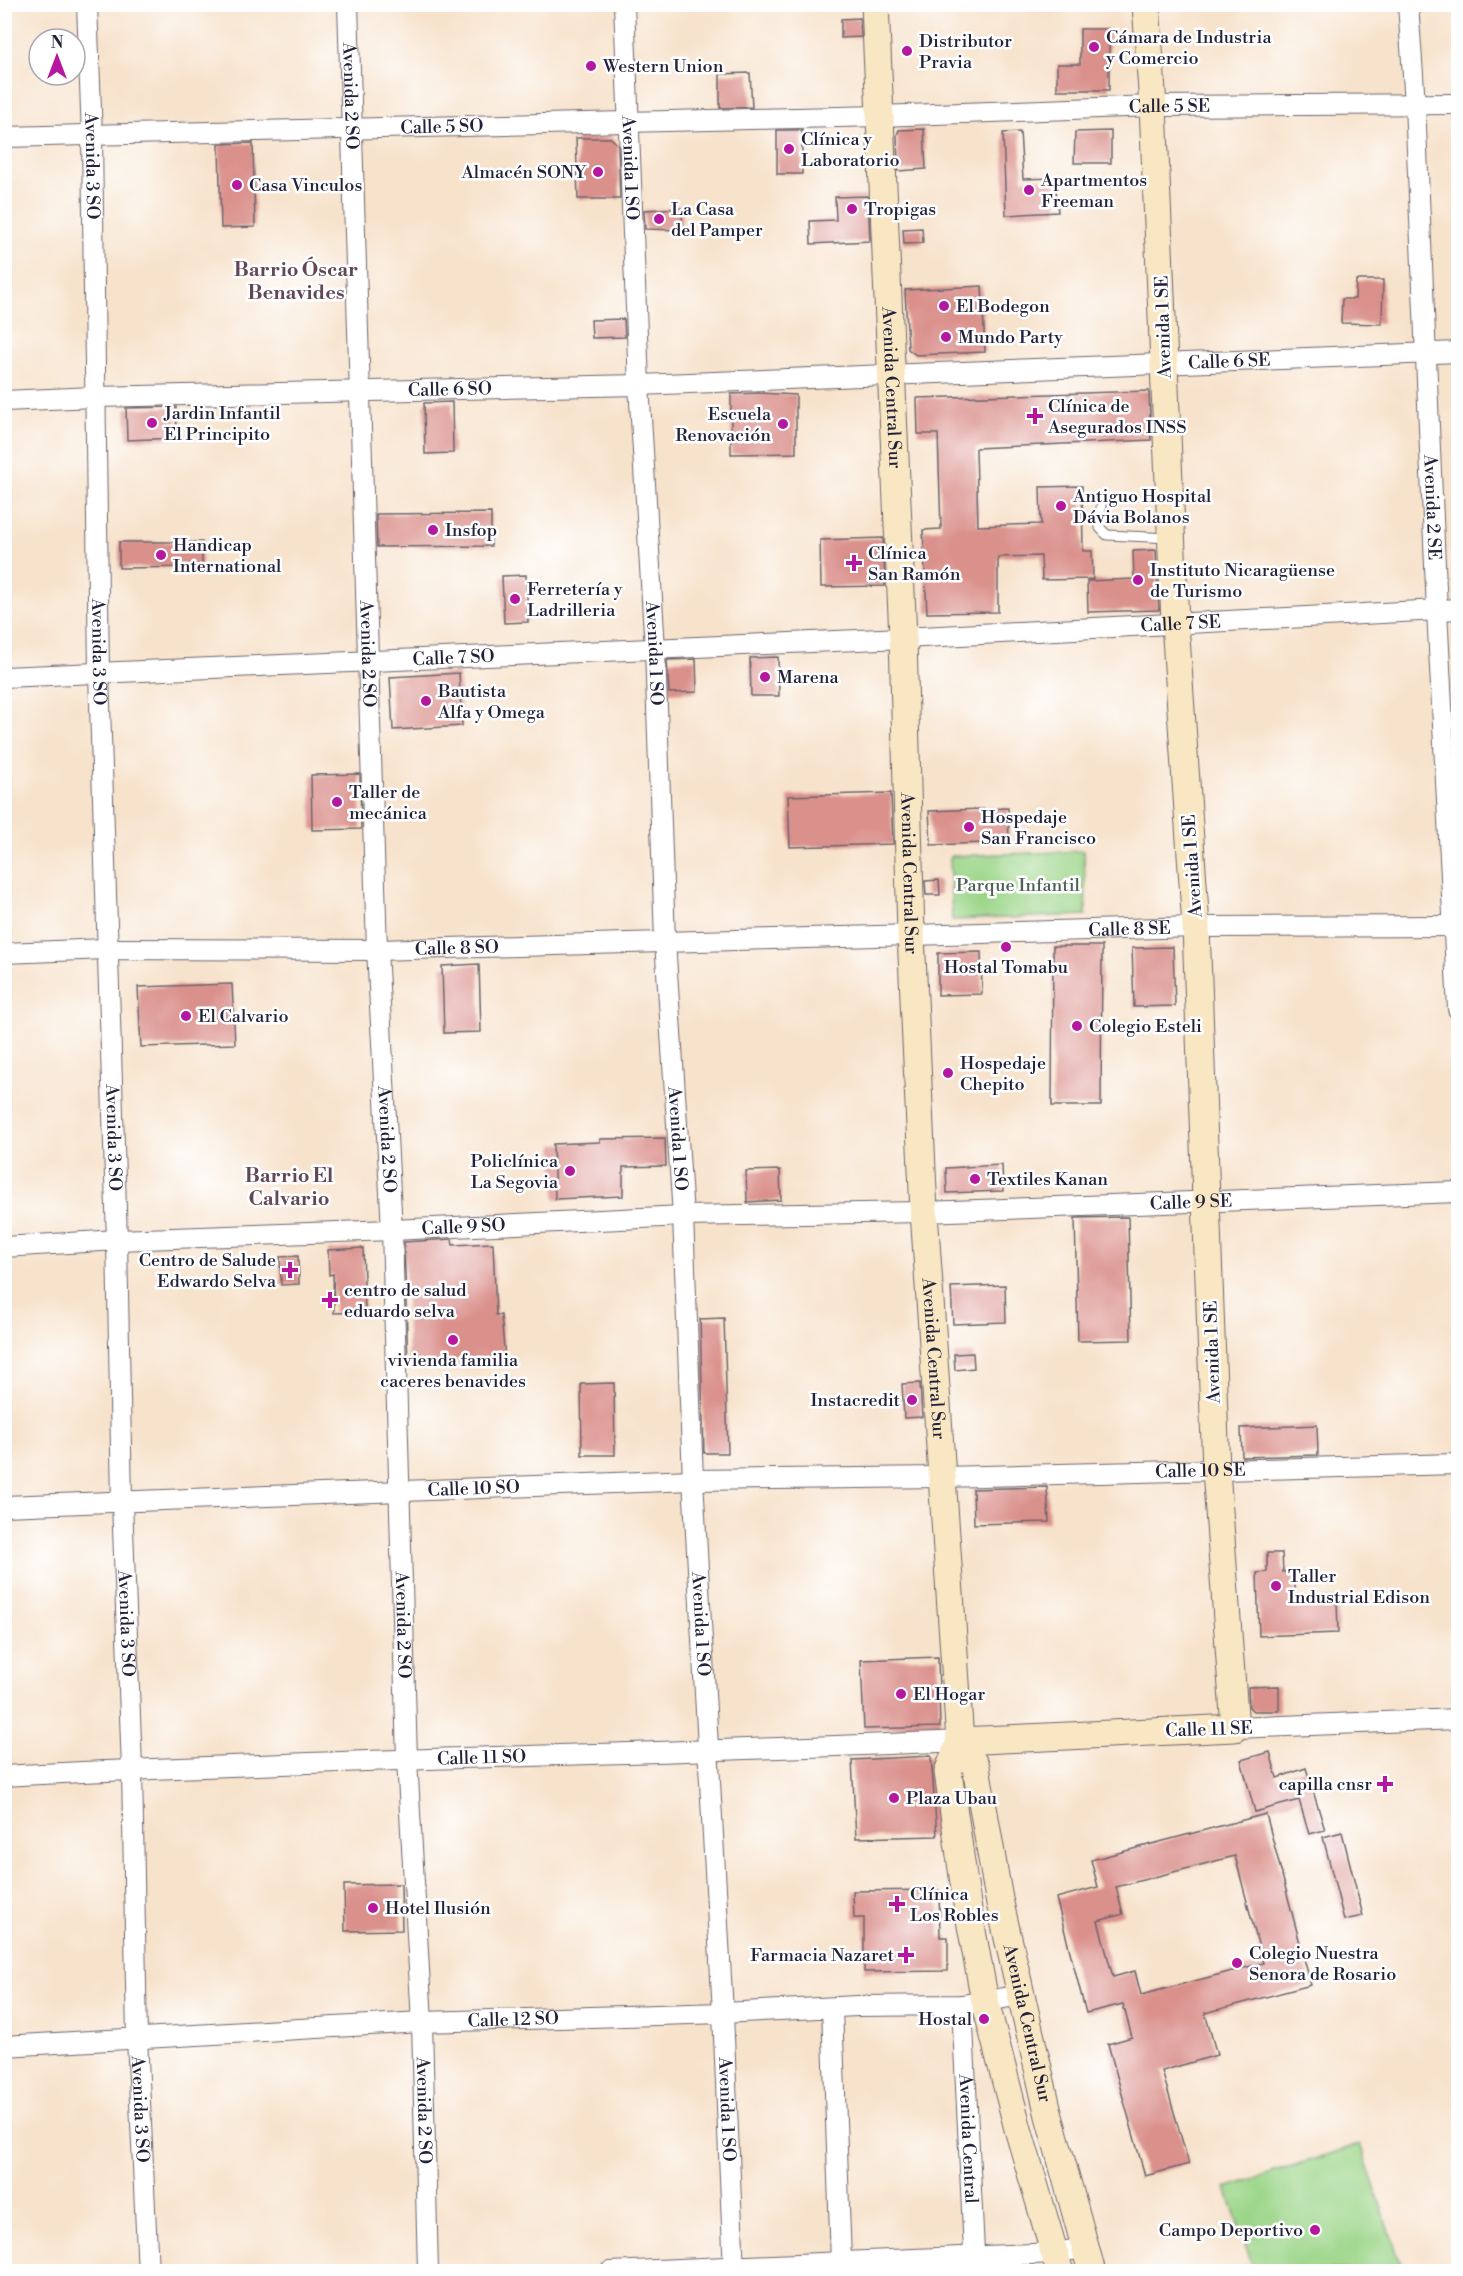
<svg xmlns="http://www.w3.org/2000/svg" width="1463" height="2276" font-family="'Libre Bodoni',serif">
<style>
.green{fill:#9bd588;stroke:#5e7c62;stroke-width:1.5}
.building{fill:#da908b;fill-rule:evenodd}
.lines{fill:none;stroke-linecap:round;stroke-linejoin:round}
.lane-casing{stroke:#6d656d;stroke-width:11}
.street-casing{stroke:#6d656d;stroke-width:22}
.secondary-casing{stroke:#6d656d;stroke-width:29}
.lane{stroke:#fff;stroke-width:9}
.street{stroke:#fff;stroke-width:20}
.secondary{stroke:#f9e7c3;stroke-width:27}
.poi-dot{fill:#b5179e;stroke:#fff;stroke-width:2}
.labels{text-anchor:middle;stroke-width:5;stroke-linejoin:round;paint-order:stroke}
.poi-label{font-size:18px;fill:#22223b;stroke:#fff;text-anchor:start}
.street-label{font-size:18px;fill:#22223b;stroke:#fff}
.park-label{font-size:18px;fill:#4c6156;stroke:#fff}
.neighbourhood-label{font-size:20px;font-weight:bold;fill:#624857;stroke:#fff}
</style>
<rect width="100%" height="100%" fill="#fff"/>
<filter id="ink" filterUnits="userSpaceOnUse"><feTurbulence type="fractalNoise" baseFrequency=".0167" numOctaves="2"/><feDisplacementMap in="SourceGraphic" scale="12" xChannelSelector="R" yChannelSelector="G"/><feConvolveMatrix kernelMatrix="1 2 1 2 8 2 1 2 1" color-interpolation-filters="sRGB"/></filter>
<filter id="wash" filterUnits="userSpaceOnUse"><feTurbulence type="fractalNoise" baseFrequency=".008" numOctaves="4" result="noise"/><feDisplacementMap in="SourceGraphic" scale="24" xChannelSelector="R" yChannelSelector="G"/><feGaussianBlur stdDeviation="1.35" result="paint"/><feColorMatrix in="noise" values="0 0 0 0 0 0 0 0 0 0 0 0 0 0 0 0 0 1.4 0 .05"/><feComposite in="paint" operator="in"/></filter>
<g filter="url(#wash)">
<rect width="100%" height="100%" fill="#f7e2cb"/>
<!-- green -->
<g class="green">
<path d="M1084,851l2,64 -134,5 -2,-64z"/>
<path d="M1360,2144l43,127h-149l-28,-83z"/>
</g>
<g id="blocks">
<!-- building -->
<g class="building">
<path d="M860,18l1,19 -20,1v-19z"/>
<path d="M1080,29h29v61h-52v-26h23z"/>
<path d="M750,73l2,34 -32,1v-34z"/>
<path d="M924,129l2,40 -28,2 -1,-36 2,-5z"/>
<rect x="777" y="130" width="25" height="44"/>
<path d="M1111,131v32h-37l1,-31z"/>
<path d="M1020,132l3,47 32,-1 3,34 -52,3 -3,-82z"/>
<path d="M576,138h35l7,7 2,54h-42z"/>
<path d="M253,143l2,84 -34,1 -2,-84z"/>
<path d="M868,196l2,45 -59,3 -1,-23 26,-1 -1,-23z"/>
<path d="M682,208v22l-37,-1 -1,-19z"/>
<path d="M922,228l1,15 -19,1 -1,-15z"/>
<path d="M1356,280h27l-1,44 -41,-1 1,-24h13z"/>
<path d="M982,286l3,66 -69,3 -8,-6 -3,-59z"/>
<path d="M624,319l1,18 -33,1 -1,-18z"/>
<path d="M1149,391l2,49 -175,8 2,78 63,-2 -1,-37 42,-1 1,65h9l1,28 -51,1 -1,-24 -43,1v55l-71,1 -4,-83 18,-1 -3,-95h-20l-1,-36z"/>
<path d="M759,393l37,2v58l-65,1v-60z"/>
<path d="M452,402l1,51 -28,1 -1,-51z"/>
<path d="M176,407l1,31 -50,2 -1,-32z"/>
<path d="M491,513v33l-114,1 -1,-33z"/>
<path d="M883,538l2,48 -64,1 -1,-47z"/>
<path d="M119,542h83v25l-83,1z"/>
<path d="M1156,550l3,60 -71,2 -1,-31 47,-2 -1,-28z"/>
<path d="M526,575l2,47 -24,1 -2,-47z"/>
<path d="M778,657l1,39h-28l-1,-38z"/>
<path d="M696,659l1,33 -28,1 -2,-33z"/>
<path d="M459,673l3,53 -69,4 -3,-53z"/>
<path d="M360,774l1,55 -49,1 -1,-55z"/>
<path d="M891,793l2,51 -103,3 -2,-51z"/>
<path d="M1008,808l1,34 -78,3 -2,-34z"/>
<path d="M939,880l1,15h-14l-1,-14z"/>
<path d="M1053,946h49l-1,160h-49z"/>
<path d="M1173,947l2,59 -41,1 -2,-59z"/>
<path d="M981,952l1,42 -44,1v-42z"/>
<path d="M479,964l2,68 -37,1 -2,-67z"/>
<path d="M232,984l3,60 -94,3 -3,-60z"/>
<path d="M665,1138l1,28 -43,1v29l-68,3 -2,-55 47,-2v-3z"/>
<path d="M1002,1165l1,26 -56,2 -1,-25z"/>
<path d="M780,1170l1,30 -34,2 -1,-31z"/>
<path d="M1128,1217l3,123 -53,1 -3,-123z"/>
<path d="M452,1239l1,6 40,-2 3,72h5l4,43 -97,7 -4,-123z"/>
<path d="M363,1248l2,64 -31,1 -1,-39 -4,1 -1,-25z"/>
<path d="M298,1256l1,28 -18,1 -1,-28z"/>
<path d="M1005,1285l1,37 -53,2 -2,-37z"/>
<path d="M724,1318l4,135h-24l-4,-134z"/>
<path d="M973,1353l1,15 -19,2 -1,-16z"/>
<path d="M614,1383l1,72h-33l-1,-71z"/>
<path d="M920,1383l2,34 -18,1 -2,-34z"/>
<path d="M1317,1425l1,30 -76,2 -1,-29z"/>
<path d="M1047,1487l2,35 -75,2 -1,-35z"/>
<path d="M1267,1553h15l1,19 11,-1 2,30 41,-2 1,34 -79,3 -2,-63 10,-1z"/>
<path d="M938,1657l2,70 -76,2 -3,-69z"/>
<path d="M1279,1686v25h-26l-4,-4 -1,-20z"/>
<path d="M1270,1752l7,26 29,-10 19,62 -16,4 -10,-34 -44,12 -14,-52z"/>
<path d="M931,1756l6,80 -81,2 -4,-78z"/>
<path d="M1266,1814l45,171 -106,28 12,42 -55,16 27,93 -44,12 -37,-132 24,-7 -9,-33 -37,9 -30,-115 42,-11 -7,-27zM1235,1856l28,107 -122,32 -6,-24 -22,6 -15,-56 25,-7 -7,-27z"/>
<path d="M1342,1832l21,84 -19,4 -21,-83z"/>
<path d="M401,1884l1,46 -57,1 -1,-46z"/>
<path d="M939,1890l1,47h8v34l-84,1v-54h-10l-1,-27z"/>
</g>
</g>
</g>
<g filter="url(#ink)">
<use href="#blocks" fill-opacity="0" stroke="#6d656d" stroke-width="1.5"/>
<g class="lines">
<!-- lane casing -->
<g class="lane-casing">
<path id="lane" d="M1101,505l-1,23 7,7 63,3"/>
</g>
<!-- street casing -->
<g class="street-casing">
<g id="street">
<path id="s1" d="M87,4l5,132 7,537 18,567 5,262 10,267 5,269 11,234"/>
<path id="s2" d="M348,4l29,946 15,280 15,530 15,262 6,250"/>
<path id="s3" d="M624,4l15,381 16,264 10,292 18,275 10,264 30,533 11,259"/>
<path id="s4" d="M1408,4l7,100 22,507 21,398"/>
<path id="s5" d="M4,137l875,-21 274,-10 305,-2"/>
<path id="s6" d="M4,401l90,-4 545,-12 819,-33"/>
<path id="s7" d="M4,677l899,-39 555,-29"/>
<path id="s8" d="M4,953l102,-4 271,1 819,-23 262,-1"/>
<path id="s9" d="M4,1247l113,-7 275,-10 291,-14 241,-4 534,-20"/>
<path id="s10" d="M4,1506l689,-26 248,-3 517,-13"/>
<path d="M1235,1728l223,-9"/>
<path id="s11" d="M4,1776c319,-17 638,-21 956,-35"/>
<path id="s12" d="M962,2005l13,267"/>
<path d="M832,2008l9,254"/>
<path id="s13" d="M4,2046l418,-24 301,-9 134,-7 105,-1 60,-10"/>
<path d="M610,2272l444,-19 30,-5"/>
</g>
</g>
<!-- secondary casing -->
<g class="secondary-casing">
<g id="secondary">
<path id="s14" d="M875,4l28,634 8,296 13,278 36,529 -12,31 19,132 18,97 33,128 42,143"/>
<path d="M960,1741l275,-13 -19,-258 -20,-543 -21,-304 -22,-517 -7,-102"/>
<path id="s15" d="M960,1741l16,26 23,132 50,217 43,156"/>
</g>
</g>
<!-- lane -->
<use href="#lane" class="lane"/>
<!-- street -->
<use href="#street" class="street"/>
<!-- secondary -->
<use href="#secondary" class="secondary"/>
</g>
</g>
<!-- markers -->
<g class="poi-dot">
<circle cx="1094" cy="47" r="6"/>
<circle cx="907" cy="51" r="6"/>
<circle cx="591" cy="66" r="6"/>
<circle cx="789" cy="149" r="6"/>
<circle cx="598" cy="172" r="6"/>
<circle cx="237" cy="185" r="6"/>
<circle cx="1029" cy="190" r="6"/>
<circle cx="852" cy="209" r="6"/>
<circle cx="659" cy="219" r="6"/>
<circle cx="944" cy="306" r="6"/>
<circle cx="946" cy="337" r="6"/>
<path d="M1032 407h6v6h6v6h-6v6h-6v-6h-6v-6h6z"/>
<circle cx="152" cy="423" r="6"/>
<circle cx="783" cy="424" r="6"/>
<circle cx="1061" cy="506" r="6"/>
<circle cx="433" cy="530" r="6"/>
<circle cx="161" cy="555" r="6"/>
<path d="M851 554h6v6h6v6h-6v6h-6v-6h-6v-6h6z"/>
<circle cx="1138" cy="580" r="6"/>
<circle cx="515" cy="599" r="6"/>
<circle cx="765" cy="677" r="6"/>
<circle cx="426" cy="701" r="6"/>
<circle cx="337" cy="802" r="6"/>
<circle cx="969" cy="827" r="6"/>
<circle cx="1006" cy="947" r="6"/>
<circle cx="186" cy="1016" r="6"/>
<circle cx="1077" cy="1026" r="6"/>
<circle cx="948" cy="1073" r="6"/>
<circle cx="570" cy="1171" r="6"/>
<circle cx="975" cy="1179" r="6"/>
<path d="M287 1261h6v6h6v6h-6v6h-6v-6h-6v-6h6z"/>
<path d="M327 1291h6v6h6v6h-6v6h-6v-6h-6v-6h6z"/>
<circle cx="453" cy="1340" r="6"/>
<circle cx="912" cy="1400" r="6"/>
<circle cx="1276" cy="1586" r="6"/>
<circle cx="901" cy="1694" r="6"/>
<path d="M1382 1775h6v6h6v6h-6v6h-6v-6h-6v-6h6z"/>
<circle cx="894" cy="1798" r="6"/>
<path d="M894 1895h6v6h6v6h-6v6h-6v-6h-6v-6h6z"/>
<circle cx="373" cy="1908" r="6"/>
<path d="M903 1946h6v6h6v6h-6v6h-6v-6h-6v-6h6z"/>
<circle cx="1237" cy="1963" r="6"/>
<circle cx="984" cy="2019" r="6"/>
<circle cx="1315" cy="2230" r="6"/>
</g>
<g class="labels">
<!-- poi labels -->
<g class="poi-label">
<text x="1106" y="43">Cámara de Industria<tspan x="1106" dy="21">y Comercio</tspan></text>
<text x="919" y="47">Distributor<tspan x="919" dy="21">Pravia</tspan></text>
<text x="603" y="72">Western Union</text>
<text x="801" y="145">Clínica y<tspan x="801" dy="21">Laboratorio</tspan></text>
<text x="586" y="178" text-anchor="end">Almacén SONY</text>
<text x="1041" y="186">Apartmentos<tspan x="1041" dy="21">Freeman</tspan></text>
<text x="249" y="191">Casa Vinculos</text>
<text x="671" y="215">La Casa<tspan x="671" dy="21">del Pamper</tspan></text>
<text x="864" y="215">Tropigas</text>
<text x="956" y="312">El Bodegon</text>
<text x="958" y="343">Mundo Party</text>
<text x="1048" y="412">Clínica de<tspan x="1048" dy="21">Asegurados INSS</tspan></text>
<text x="164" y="419">Jardin Infantil<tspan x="164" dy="21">El Principito</tspan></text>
<text x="771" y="420" text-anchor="end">Escuela<tspan x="771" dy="21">Renovación</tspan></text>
<text x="1073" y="502">Antiguo Hospital<tspan x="1073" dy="21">Dávia Bolanos</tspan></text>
<text x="445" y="536">Insfop</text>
<text x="173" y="551">Handicap<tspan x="173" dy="21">International</tspan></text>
<text x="868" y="559">Clínica<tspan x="868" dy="21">San Ramón</tspan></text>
<text x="1150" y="576">Instituto Nicaragüense<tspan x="1150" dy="21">de Turismo</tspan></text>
<text x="527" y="595">Ferretería y<tspan x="527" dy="21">Ladrilleria</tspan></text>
<text x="777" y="683">Marena</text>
<text x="438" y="697">Bautista<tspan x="438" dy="21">Alfa y Omega</tspan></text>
<text x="349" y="798">Taller de<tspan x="349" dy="21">mecánica</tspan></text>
<text x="981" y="823">Hospedaje<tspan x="981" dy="21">San Francisco</tspan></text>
<text x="1006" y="973" text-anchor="middle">Hostal Tomabu</text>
<text x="198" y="1022">El Calvario</text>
<text x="1089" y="1032">Colegio Esteli</text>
<text x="960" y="1069">Hospedaje<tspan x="960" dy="21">Chepito</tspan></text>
<text x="558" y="1167" text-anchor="end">Policlínica<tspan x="558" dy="21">La Segovia</tspan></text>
<text x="987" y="1185">Textiles Kanan</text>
<text x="276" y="1266" text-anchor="end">Centro de Salude<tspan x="276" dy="21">Edwardo Selva</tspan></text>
<text x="344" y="1296">centro de salud<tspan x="344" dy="21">eduardo selva</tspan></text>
<text x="453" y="1366" text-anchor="middle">vivienda familia<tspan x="453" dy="21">caceres benavides</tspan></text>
<text x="900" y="1406" text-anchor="end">Instacredit</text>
<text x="1288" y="1582">Taller<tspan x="1288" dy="21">Industrial Edison</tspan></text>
<text x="913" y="1700">El Hogar</text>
<text x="1372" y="1790" text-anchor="end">capilla cnsr</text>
<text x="906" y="1804">Plaza Ubau</text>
<text x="910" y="1900">Clínica<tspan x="910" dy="21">Los Robles</tspan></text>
<text x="385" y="1914">Hotel Ilusión</text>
<text x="1249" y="1959">Colegio Nuestra<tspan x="1249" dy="21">Senora de Rosario</tspan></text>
<text x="894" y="1961" text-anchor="end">Farmacia Nazaret</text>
<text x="972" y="2025" text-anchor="end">Hostal</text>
<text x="1303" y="2236" text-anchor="end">Campo Deportivo</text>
</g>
<!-- street labels -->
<g class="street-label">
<text dy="6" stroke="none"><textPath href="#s2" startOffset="92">Avenida 2 SO</textPath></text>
<text dy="6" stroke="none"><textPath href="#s5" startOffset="1166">Calle 5 SE</textPath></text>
<text dy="6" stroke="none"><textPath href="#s5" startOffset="438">Calle 5 SO</textPath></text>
<text dy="6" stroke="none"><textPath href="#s1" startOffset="162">Avenida 3 SO</textPath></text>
<text dy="6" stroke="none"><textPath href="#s3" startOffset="164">Avenida 1 SO</textPath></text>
<text transform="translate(1163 327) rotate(-92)" y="6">Avenida 1 SE</text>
<text dy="6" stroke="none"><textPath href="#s6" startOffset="1226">Calle 6 SE</textPath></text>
<text dy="6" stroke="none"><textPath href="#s14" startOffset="384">Avenida Central Sur</textPath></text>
<text dy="6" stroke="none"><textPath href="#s6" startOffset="446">Calle 6 SO</textPath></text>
<text dy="6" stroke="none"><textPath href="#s4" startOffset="504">Avenida 2 SE</textPath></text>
<text dy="6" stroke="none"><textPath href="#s7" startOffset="1178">Calle 7 SE</textPath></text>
<text dy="6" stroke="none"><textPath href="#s1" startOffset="648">Avenida 3 SO</textPath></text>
<text dy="6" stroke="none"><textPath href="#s2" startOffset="650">Avenida 2 SO</textPath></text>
<text dy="6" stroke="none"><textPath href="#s3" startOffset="650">Avenida 1 SO</textPath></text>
<text dy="6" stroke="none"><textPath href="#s7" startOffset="450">Calle 7 SO</textPath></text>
<text transform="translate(1192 866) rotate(-94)" y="6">Avenida 1 SE</text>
<text dy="6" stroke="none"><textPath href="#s14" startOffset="870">Avenida Central Sur</textPath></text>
<text dy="6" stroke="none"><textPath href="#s8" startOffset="1126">Calle 8 SE</textPath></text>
<text dy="6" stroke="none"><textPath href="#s8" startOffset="453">Calle 8 SO</textPath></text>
<text dy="6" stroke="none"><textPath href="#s1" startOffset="1134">Avenida 3 SO</textPath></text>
<text dy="6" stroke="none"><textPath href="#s2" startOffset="1136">Avenida 2 SO</textPath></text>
<text dy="6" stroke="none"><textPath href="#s3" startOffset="1136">Avenida 1 SO</textPath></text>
<text dy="6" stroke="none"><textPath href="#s9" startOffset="1188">Calle 9 SE</textPath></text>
<text dy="6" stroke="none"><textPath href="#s9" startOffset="460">Calle 9 SO</textPath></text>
<text transform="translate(1212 1352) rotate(-92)" y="6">Avenida 1 SE</text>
<text dy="6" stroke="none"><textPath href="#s14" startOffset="1356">Avenida Central Sur</textPath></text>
<text dy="6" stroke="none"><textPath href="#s10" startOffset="1197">Calle 10 SE</textPath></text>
<text dy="6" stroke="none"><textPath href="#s10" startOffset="470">Calle 10 SO</textPath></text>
<text dy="6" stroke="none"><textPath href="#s3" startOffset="1622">Avenida 1 SO</textPath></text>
<text dy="6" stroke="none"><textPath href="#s1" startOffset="1620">Avenida 3 SO</textPath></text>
<text dy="6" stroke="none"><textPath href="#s2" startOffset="1622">Avenida 2 SO</textPath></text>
<text transform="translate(1209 1729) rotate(-2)" y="6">Calle 11 SE</text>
<text dy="6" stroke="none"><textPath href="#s11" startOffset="478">Calle 11 SO</textPath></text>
<text dy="6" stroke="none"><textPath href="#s13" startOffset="510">Calle 12 SO</textPath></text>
<text dy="6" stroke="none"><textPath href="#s15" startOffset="292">Avenida Central Sur</textPath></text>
<text dy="6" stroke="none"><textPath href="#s2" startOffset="2108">Avenida 2 SO</textPath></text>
<text dy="6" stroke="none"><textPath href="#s3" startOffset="2108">Avenida 1 SO</textPath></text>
<text dy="6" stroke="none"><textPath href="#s1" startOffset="2106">Avenida 3 SO</textPath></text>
<text dy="6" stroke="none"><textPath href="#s12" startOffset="134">Avenida Central</textPath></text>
</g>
<!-- park labels -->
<g class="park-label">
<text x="1018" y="891">Parque Infantil</text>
</g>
<!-- neighbourhood labels -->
<g class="neighbourhood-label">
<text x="296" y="276">Barrio Óscar<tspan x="296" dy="23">Benavides</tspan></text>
<text x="289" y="1182">Barrio El<tspan x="289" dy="23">Calvario</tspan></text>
</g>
</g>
<!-- margin -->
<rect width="1463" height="2276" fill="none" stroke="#fff" stroke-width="24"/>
<!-- north arrow -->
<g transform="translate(57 57)"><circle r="28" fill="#ffffff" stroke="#a7a7b1" stroke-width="1.5"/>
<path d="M0-4.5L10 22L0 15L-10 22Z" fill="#b5179e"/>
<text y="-9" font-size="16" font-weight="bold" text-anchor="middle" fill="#22223b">N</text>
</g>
</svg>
